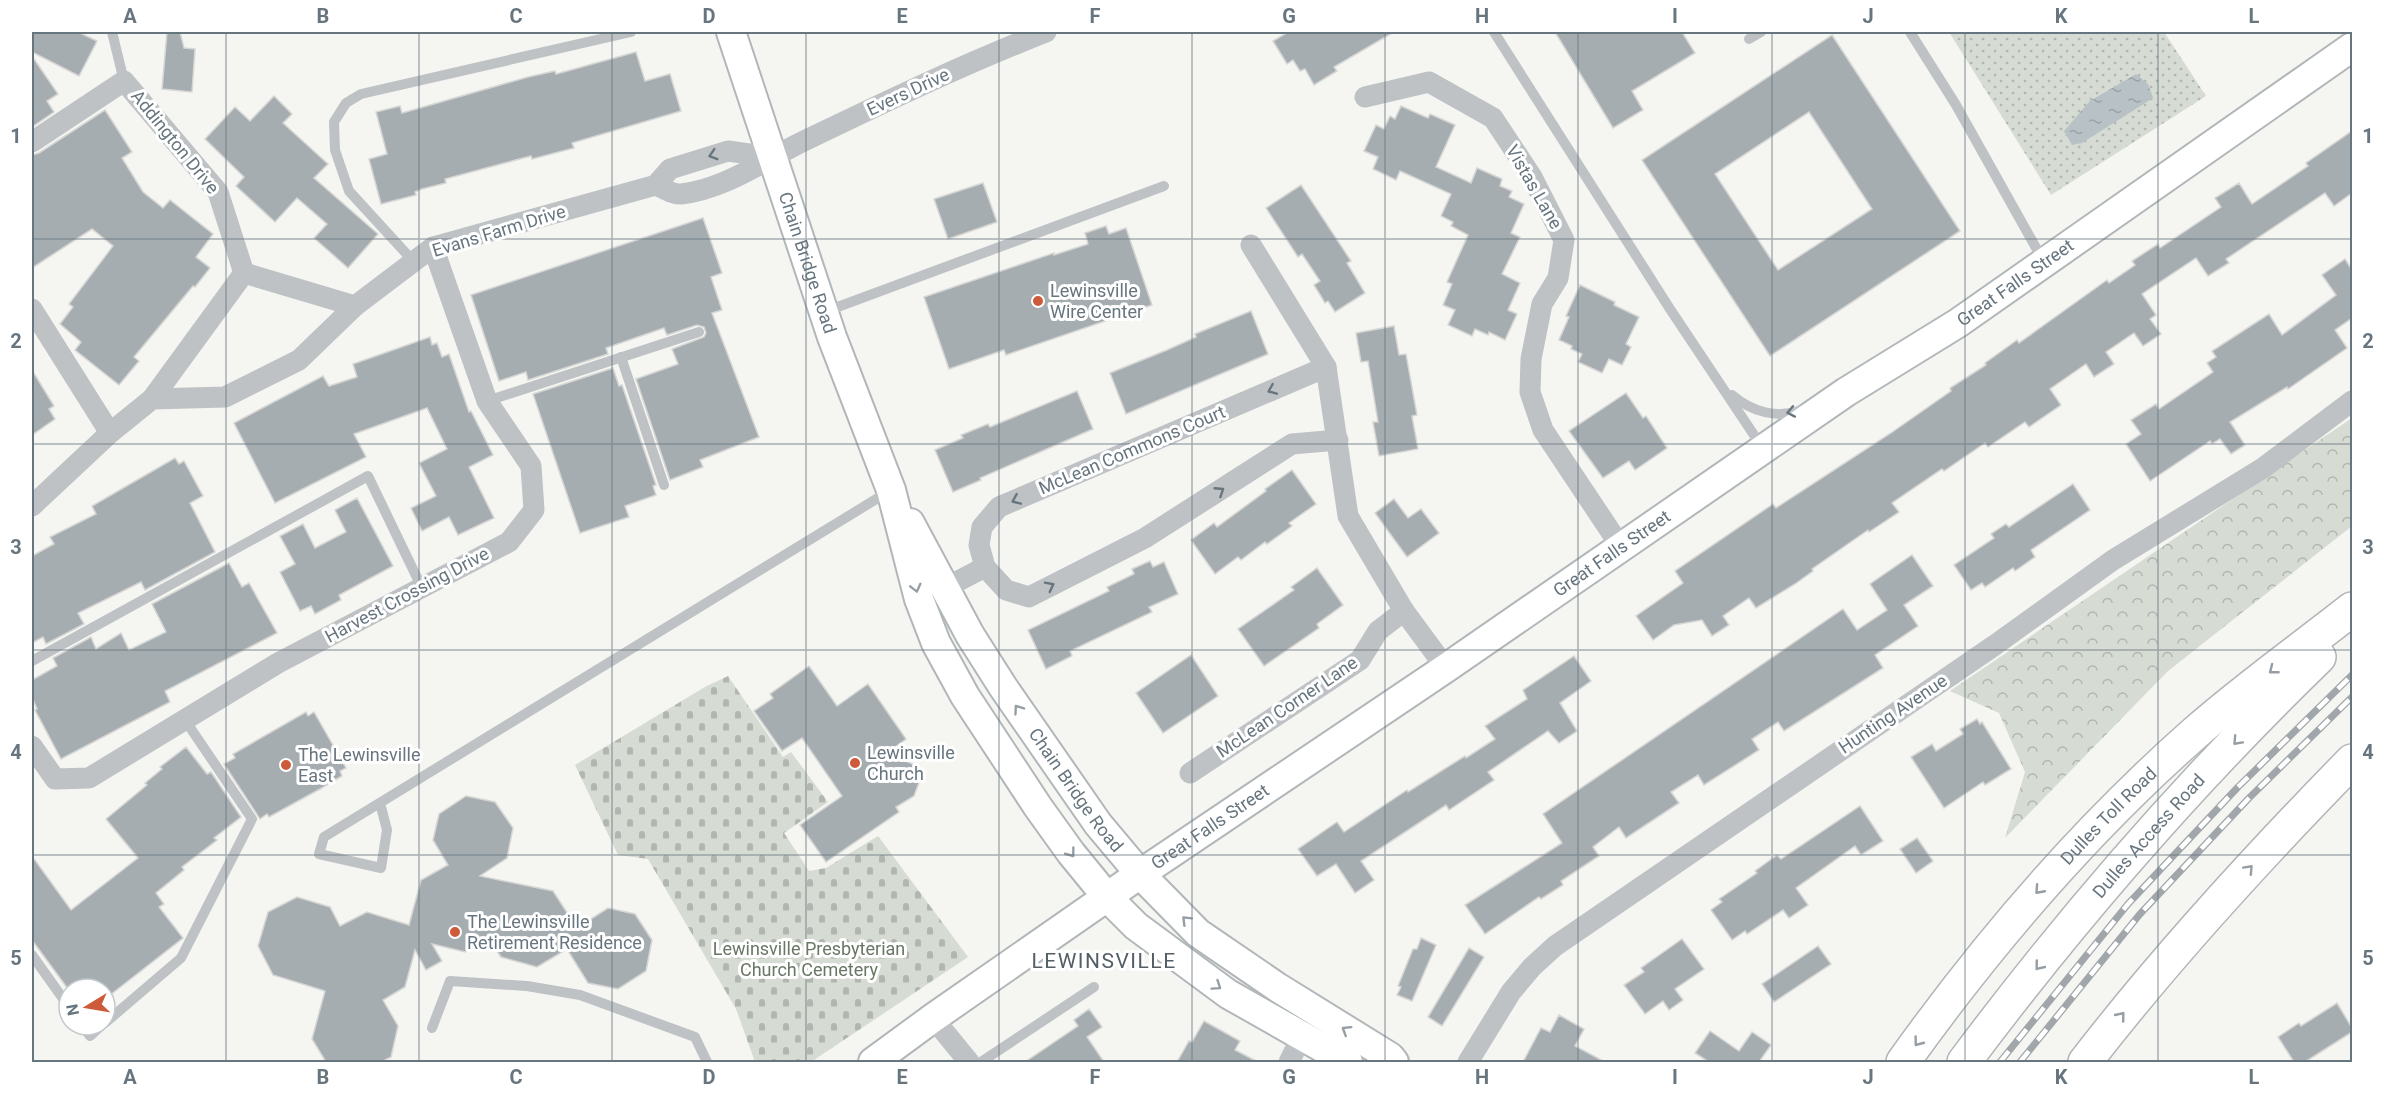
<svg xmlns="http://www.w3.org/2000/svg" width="2384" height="1094" font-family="Roboto,sans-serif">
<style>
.grass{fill:url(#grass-dots)}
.forest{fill:url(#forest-crowns)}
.cemetery{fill:url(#cemetery-stones)}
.water{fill:url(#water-ripples)}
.building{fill:#a6adb1;stroke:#d6d6d4;stroke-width:1.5;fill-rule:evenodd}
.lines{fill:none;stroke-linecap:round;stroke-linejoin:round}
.secondary-casing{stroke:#b1b6b9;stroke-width:32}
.highway-casing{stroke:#b1b5b7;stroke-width:36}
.lane{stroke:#bec2c5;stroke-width:10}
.street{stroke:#bec2c5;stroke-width:21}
.secondary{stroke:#fff;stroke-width:28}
.highway{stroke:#fff;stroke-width:33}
.rail-casing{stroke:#a0a6aa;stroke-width:7}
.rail{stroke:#fff;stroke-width:4.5;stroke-dasharray:14;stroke-linecap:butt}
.oneway{stroke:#67757f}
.oneway2{stroke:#959ea5}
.grid{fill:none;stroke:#67757f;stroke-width:1.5;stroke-opacity:0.55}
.poi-dot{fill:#cd5a39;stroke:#fff;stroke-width:2}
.labels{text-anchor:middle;stroke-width:6;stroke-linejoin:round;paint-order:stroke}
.street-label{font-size:18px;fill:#67757f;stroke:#fff}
.poi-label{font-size:18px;fill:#67757f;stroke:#fff;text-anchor:start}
.park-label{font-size:18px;fill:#697765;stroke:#fff}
.quarter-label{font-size:21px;letter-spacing:1.5px;fill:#545e65;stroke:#fff}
.neatline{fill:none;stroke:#67757f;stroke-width:2}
.grid-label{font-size:20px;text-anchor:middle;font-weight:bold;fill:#67757f}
</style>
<defs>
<pattern id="grass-dots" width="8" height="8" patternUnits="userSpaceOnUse" patternTransform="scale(1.5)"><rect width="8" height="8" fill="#d6dbd3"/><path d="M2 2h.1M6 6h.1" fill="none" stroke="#b1b6b0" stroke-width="1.8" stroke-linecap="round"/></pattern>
<pattern id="forest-crowns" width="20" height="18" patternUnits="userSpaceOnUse" patternTransform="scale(1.5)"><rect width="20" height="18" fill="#d6dbd3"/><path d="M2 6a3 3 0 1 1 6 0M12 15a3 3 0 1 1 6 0" fill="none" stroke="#b1b6b0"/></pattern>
<pattern id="cemetery-stones" width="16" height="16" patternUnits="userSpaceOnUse" patternTransform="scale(1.5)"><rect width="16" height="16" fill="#d6dbd3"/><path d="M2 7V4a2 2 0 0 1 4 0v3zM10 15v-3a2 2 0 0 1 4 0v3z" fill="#b1b6b0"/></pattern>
<pattern id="water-ripples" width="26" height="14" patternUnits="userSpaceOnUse" patternTransform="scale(1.5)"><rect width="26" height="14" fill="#b8c1c5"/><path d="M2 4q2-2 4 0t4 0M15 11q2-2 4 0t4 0" fill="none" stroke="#99a1a5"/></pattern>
</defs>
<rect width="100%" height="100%" fill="#f5f5f2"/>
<!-- grass -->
<path class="grass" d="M1949,32h215l42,64 -155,99z"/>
<!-- forest -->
<path class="forest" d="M2352,418v108l-184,145 -163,167 20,-66 -26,-59 -49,-22z"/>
<!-- cemetery -->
<path class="cemetery" d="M728,676l55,81 8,-5 37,50 -44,31 25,38 17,-3 52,-32 90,121 -157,105h-56l-19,-53 -88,-150 -30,-4 -43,-90 130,-78z"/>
<!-- water -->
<path class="water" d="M2136,74l12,10 5,14 -71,45 -10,2 -8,-14 26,-30z"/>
<!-- building -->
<g class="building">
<path d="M32,32h46l19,9 -18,35 -47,-24z"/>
<path d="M167,32h13l4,16 11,1 -3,43 -30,-3z"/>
<path d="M1288,32h106l-60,35 3,4 -23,14 -9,-16 -5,2 -7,-11 -6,4 -14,-23z"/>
<path d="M1555,32h127l13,21 -63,38 11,19 -30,18z"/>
<path d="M1832,35l128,196 -190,125 -128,-196zM1809,112l63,97 -94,61 -63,-96z"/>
<path d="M636,52l9,29 25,-7 11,37 -109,32 2,5 -42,11 -1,-3 -86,23 1,4 -24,6 -7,3 1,3 -35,9 -12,-45 18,-5 -11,-42 24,-6 2,7 126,-36 27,-6 1,3z"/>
<path d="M32,56l26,38 -11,7 7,11 -22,15z"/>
<path d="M274,96l18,18 -9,9 45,41 -14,14 64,56 -30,34 -34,-30 13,-14 -30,-26 -22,24 -39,-36 8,-9 -39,-38 30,-32 15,14z"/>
<path d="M1401,106l27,12 2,-4 25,11 -19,42 35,16 6,-15 25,11 -2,7 12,5 -3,6 15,7 -13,29 9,4 -18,37 18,9 -12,27 9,4 -12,26 -16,-8 -1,3 -13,-6 -3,7 -24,-11 7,-15 -12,-5 9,-21 -5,-2 21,-47 -17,-9 2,-4 -12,-6 10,-22 -51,-23 -4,9 -23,-11 5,-12 -14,-6 12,-26 8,4 6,-13 5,3z"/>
<path d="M105,110l27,42 -10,6 21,34 20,16 7,-8 43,34 -17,23 14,11 -15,19 -2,-1 -59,71 5,4 -20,24 -44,-35 6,-8 -21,-18 13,-17 -4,-3 44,-58 -21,-17 -60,39v-113l7,-2z"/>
<path d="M2352,131v62l-18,13 -9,-13 -99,66 3,4 -21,13 -12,-18 -54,36 14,21 -6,4 11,15 -18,12 -9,-13 -28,19 8,12 -20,13 -8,-13 -36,25 11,16 -32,22 -4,-5 -37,25 -3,-4 -41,28 -2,-2 -50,34 7,9 -30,20 -1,-2 -56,39 1,2 -18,13 -39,24 -7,-10 -26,18 6,9 -17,11 -10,-16 -28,5 -21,15 -17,-24 47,-33 -8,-12 98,-67 3,4 115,-75 60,-42 -1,-3 36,-23 -1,-2 32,-23 2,3 88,-63 2,3 26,-18 -3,-4 26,-17 2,4 61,-41 -6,-9 24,-15 13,21 56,-38 -2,-3z"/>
<path d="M983,183l14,39 -49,17 -14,-40z"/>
<path d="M1301,185l50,76 -4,2 18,30 -30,19 -7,-11 -3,2 -11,-18 6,-4 -18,-27 -4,3 -32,-49z"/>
<path d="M703,218l19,55 -11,4 11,33 -10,3 47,124 -59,23 3,7 -33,13 -34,-101 42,-15 -6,-15 32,-12 2,-4 -2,-6 -7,-2 -30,10 -3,-7 -55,19 -3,1 2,6 -80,26 -2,-8 -27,9 -28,-86z"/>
<path d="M1106,226l3,8 17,-6 26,77 -146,50 -2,-5 -55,19 -25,-72 130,-44v2l34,-11 -3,-11z"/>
<path d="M2345,259l7,11v48l-17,12 12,18 -59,41 -1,-2 -57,35 15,23 -14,9 -11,-15 -8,5 -2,-3 -60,40 -24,-37 15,-10 -10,-14 25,-16 3,5 54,-37 -6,-9 9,-6 -4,-6 57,-37 13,21 54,-40 -14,-20z"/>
<path d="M1580,285l35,17 -1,3 25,12 -13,27 5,3 -9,18 -13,-6 -7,14 -24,-11 4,-8 -11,-5 1,-3 -13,-6 10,-23 -3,-1z"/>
<path d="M1251,311l17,43 -142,60 -16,-41 57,-23 29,-13 -1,-3z"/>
<path d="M1394,326l5,29 7,-1 11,61 -5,1 6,33 -39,7 -6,-34h5l-10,-61 -7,1 -5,-29z"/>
<path d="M430,337l2,8 5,-2 5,14 7,-3 20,58 2,-1 22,44 -24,12 25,51 -36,17 -9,-18 -27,14 -11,-23 25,-12 -17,-33 28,-14 -20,-41 -73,26 12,23 -91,46 -41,-80 89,-47 6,10 28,-9 -4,-13z"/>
<path d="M613,368l6,18 3,-1 34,100 -3,1 3,9 -31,11 4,11 -49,16 -47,-139z"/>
<path d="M32,370l22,36 -5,3 6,10 -23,16z"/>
<path d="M1077,391l16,38 -113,49 1,2 -28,12 -18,-42 28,-12 -2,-3 27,-11 2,3z"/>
<path d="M1626,393l17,25 3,-2 21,32 -32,22 -6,-9 -26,17 -34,-47z"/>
<path d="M175,458l4,6 5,-3 19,35 -13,7 25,49 -70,38 -4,-8 -63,31 6,11 -38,20 -3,-7 -11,6v-87l22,-12 -4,-7 46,-23 -4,-8z"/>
<path d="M1292,470l24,34 -27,19 3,3 -25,18 -2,-2 -24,18 -3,-3 -23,17 -24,-34 23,-17 3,4 49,-36 -1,-2z"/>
<path d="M2073,484l17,26 -59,40 4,7 -20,14 -2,-3 -28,19 -3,-4 -11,7 -17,-25 40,-27 -3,-4 15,-10 3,3z"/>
<path d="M357,498l36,68 -54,29 2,5 -26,14 -4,-8 -11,5 -20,-39 15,-8 -15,-28 23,-12 12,24 31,-16 -11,-22z"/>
<path d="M1394,499l14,19 13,-9 18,24 -32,24 -32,-44z"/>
<path d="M1912,555l21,31 -29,19 14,21 -43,29 8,13 -99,63 -6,-9 -26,17 7,11 -55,35 -6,-10 -27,17 8,11 -53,35 -7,-11 -26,20 6,9 -38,25 2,4 -22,14 -2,-2 -54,37 -20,-29 97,-62 -19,-29 300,-205 14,21 30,-20 -17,-26z"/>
<path d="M1150,561l3,6 11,-5 14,32 -29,13 3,5 -82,39 2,5 -26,13 -18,-39 81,-39 -2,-4 27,-13 -2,-5z"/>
<path d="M229,563l13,24 7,-4 28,50 -112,58 5,11 -109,57 -26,-49 2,-1 -5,-12v-17l25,-14 -4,-8 38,-21 5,12 25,-16 8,17 37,-18 -14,-28z"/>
<path d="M1317,568l26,37 -26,19 2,4 -55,38 -26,-37 56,-39 -3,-3z"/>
<path d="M1191,655l27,41 -55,37 -27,-40z"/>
<path d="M1574,656l17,25 -31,22 17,28 -18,12 -11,-12 -60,41 6,8 -45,30 -3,-5 -85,56 13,19 -19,13 -19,-29 -19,12 -19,-27 39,-27 7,10 63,-42 1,2 57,-36 1,2 29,-19 -10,-13 42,-27 -4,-9z"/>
<path d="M809,666l28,40 31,-22 38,55 -19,14 28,12 5,15 -6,16 -18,11 3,5 -73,50 -26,-37 42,-29 -40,-58 -20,13 -28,-40 19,-13 -3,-4z"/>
<path d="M306,712l2,4 6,-4 32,56 -6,3 2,5 -22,13 -51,28 -2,-3 -7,5 -36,-55 11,-6 -2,-4z"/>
<path d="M1977,719l3,5 2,-2 29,47 -26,16 -2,-3 -39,26 -33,-51 21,-13 4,7 27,-17 -3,-5z"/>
<path d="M186,747l21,27 4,-2 30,45 -27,21 3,2 -35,27 2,3 -28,23 8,11 -5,3 24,31 -78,61v-10h-37l-36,-49v-84l39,54 67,-52 -32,-39 41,-34 -2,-2 17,-14 -2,-2z"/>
<path d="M466,796l29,6 18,26 -6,30 -27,18 73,15 24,37 31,-20 27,6 17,26 -6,31 -28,18 -30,-6 -21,-34 -30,18 -36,-10 -13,-20 -23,15 -33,-8 10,17 -16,9 -11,-20 -10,37 -22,13 15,26 -7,31 -10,5h-55l-14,-23 13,-48 -52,-16 -15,-29 10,-34 29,-15 33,10 10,19 27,-14 42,13 12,-45 27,-15 -15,-25 6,-26z"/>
<path d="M1860,806l23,35 -22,14 -6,-9 -59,42 12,17 -19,13 -6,-8 -36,24 -2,-3 -13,9 -21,-30 11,-8 -3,-3 38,-26 -2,-2 22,-16 4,4z"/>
<path d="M1917,838l16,23 -17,12 -16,-24z"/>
<path d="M1421,938l15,7 -24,56 -15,-6 4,-8 -3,-1 15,-37h4z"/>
<path d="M1682,939l22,30 -29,20 8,11 -14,10 -6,-9 -18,13 -21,-29 20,-13 -3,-4z"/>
<path d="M1818,946l13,18 -57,38 -12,-18z"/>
<path d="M1469,948l15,9 -42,69 -14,-9z"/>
<path d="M2337,1003l15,25v4l-47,30h-11l-16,-25 21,-14 2,3z"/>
<path d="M1089,1009l13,18 -15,10 17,25h-79l53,-36 -4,-6z"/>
<path d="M1559,1015l25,14 -9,17 30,16h-82l18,-34 9,4z"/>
<path d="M1204,1021l36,20 -5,9 23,12h-81l12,-21 3,1z"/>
<path d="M1710,1031l29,20 13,-19 19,13 -12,17h-50l-14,-9z"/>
</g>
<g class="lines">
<!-- secondary casing -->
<g class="secondary-casing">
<g id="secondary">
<path id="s1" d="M731,32l101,305 59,153 28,109 17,44 29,53 73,111 33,46 36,44 29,29 92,68 120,68"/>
<path id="s2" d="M910,523l60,112 33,52 95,137 42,50 58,59 79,54 113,70 4,5"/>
<path id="s3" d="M873,1062l60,-44 207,-144 306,-206 400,-276 112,-69 394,-276"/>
</g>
</g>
<!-- highway casing -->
<g class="highway-casing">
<g id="highway">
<path id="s4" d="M1903,1062c85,-119 182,-232 292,-329 50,-44 105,-83 157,-124"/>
<path id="s5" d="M1964,1062c107,-143 226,-280 355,-405"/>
<path d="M2085,1062c82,-106 173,-205 267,-301"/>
</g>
</g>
<!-- lane -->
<g class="lane">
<path d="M112,32l12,49"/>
<path d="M1494,32l176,277 92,138"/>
<path d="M1910,32l46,73 88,157"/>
<path d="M1749,39l12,-7"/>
<path d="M414,262l-65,-71 -14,-41 -1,-28 12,-19 15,-9 270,-62"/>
<path d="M824,312l340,-126"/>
<path d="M621,357l43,128"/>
<path d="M1732,395c20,17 45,24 71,15"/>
<path d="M487,401l212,-69"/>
<path d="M32,661l336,-185 54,112"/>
<path d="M380,803l7,27 -6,38 -62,-14 5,-17 567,-347"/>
<path d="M32,955l37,52"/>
<path d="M105,1023l76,-65 71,-139 -67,-99"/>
<path d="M82,1025l8,11 12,-11"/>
<path d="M432,1028l18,-47 77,5 53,9 115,42 12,25"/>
<path d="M981,1062l113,-75"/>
</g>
<!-- street -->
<g class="street">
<path d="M1365,97l64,-15 64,36 39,59 32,63 -6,38 -16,26 -11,55 -1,33 13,38 78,117"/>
<path d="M32,142l92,-61 94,111 26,81"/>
<path d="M656,185c7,3 18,10 25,9 45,-5 85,-35 125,-54 79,-38 158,-76 240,-108"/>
<path d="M1251,245l75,122 22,149 56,95 42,57"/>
<path d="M32,309l78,124"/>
<path d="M1326,367l-327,140 -17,20 -3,18 6,22 21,23 23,7 116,-59 147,-94 46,-4"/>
<path d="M152,399l92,-126 111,33"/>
<path d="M32,506l78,-73 42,-34 73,-2 74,-37 56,-54 78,-59 223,-62 14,-16 58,-18 43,6"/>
<path d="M945,588l40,-21"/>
<path d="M32,746l23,33 34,-1 189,-115 231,-121 25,-32 -3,-44 -44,-65 -54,-154"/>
<path d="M1190,773l170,-113 18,-29 26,-20"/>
<path d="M933,1018l36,44"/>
<path d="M1289,1062l12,-24"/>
<path d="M1468,1062l43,-70 21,-25 23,-21 440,-301 118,-85 150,-92 89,-67"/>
</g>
<!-- secondary -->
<use href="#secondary" class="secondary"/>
<!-- highway -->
<use href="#highway" class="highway"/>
<!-- rail casing -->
<g class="rail-casing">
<g id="rail">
<path d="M2000,1062l128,-158 110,-117 114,-112"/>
<path d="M2020,1062l120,-148 109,-116 103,-101"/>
</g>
</g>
<!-- rail -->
<use href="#rail" class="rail"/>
</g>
<!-- one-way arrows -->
<defs><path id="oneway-chevron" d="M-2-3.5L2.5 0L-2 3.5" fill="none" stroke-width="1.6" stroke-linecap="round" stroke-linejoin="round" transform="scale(1.5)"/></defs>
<g class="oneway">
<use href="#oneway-chevron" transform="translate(713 155) rotate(163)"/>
<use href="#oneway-chevron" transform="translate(1272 390) rotate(157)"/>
<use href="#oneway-chevron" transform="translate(1791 412) rotate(169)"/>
<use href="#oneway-chevron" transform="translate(1220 491) rotate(-33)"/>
<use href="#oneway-chevron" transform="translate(1016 500) rotate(157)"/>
<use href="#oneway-chevron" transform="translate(1050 586) rotate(-27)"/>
</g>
<g class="oneway2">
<use href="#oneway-chevron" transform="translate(916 588) rotate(76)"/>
<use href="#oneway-chevron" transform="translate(2273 670) rotate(142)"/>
<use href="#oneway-chevron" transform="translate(1018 709) rotate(-125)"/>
<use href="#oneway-chevron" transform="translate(2237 741) rotate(133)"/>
<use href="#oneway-chevron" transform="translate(1071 853) rotate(53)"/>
<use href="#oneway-chevron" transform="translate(2249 869) rotate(-47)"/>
<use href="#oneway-chevron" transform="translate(2039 890) rotate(132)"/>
<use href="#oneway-chevron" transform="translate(1186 920) rotate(-135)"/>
<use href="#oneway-chevron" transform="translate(2039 966) rotate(129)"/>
<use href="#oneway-chevron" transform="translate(1217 986) rotate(34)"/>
<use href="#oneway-chevron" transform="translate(2121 1016) rotate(-51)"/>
<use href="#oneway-chevron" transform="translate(1346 1030) rotate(-148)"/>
<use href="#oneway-chevron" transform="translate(1918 1042) rotate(127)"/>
</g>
<!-- grid -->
<path class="grid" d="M226,32v1030M419,32v1030M612,32v1030M806,32v1030M999,32v1030M1192,32v1030M1385,32v1030M1578,32v1030M1772,32v1030M1965,32v1030M2158,32v1030M32,239h2320M32,444h2320M32,650h2320M32,855h2320"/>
<!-- markers -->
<g class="poi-dot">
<circle cx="1038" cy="301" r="6"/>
<circle cx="855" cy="763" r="6"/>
<circle cx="286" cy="765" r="6"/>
<circle cx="455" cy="932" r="6"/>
</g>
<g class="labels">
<!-- street labels -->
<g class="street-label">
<text transform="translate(908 92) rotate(-25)" y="6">Evers Drive</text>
<text transform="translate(175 142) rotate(51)" y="6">Addington Drive</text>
<text transform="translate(1534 187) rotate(60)" y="6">Vistas Lane</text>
<text transform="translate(499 231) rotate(-17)" y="6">Evans Farm Drive</text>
<text dy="6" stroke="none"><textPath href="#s1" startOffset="243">Chain Bridge Road</textPath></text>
<text dy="6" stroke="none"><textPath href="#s3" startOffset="1383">Great Falls Street</textPath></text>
<text transform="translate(1132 450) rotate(-23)" y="6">McLean Commons Court</text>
<text dy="6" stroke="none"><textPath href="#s3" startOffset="897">Great Falls Street</textPath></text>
<text transform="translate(407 595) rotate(-28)" y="6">Harvest Crossing Drive</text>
<text transform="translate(1287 707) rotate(-34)" y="6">McLean Corner Lane</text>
<text transform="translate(1893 714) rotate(-34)" y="6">Hunting Avenue</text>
<text dy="6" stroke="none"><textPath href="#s2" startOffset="315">Chain Bridge Road</textPath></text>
<text dy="6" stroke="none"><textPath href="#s4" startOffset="321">Dulles Toll Road</textPath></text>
<text dy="6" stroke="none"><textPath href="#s3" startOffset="411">Great Falls Street</textPath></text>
<text dy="6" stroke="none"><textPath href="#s5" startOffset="292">Dulles Access Road</textPath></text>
</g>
<!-- poi labels -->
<g class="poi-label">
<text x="1050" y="297">Lewinsville<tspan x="1050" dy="21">Wire Center</tspan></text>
<text x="867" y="759">Lewinsville<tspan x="867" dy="21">Church</tspan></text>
<text x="298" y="761">The Lewinsville<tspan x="298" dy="21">East</tspan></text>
<text x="467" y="928">The Lewinsville<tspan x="467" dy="21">Retirement Residence</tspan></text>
</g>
<!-- park labels -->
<g class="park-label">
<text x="809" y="955">Lewinsville Presbyterian<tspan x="809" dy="21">Church Cemetery</tspan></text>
</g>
<!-- quarter labels -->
<g class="quarter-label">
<text x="1104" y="968">LEWINSVILLE</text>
</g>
</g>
<!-- border -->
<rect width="2384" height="1094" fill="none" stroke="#ffffff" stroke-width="66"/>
<!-- north arrow -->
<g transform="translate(87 1007) rotate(259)"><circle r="28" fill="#ffffff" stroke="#c2c8cc" stroke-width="1.5"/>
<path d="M0-4.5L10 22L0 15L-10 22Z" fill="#cd5a39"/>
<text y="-9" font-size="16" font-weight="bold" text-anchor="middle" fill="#67757f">N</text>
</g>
<rect x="33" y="33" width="2318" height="1028" class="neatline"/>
<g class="grid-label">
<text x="130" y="23">A</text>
<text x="323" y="23">B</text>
<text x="516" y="23">C</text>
<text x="709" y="23">D</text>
<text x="902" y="23">E</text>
<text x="1095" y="23">F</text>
<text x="1289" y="23">G</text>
<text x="1482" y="23">H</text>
<text x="1675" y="23">I</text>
<text x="1868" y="23">J</text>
<text x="2061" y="23">K</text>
<text x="2254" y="23">L</text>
<text x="16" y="143">1</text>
<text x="2368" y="143">1</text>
<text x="16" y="348">2</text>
<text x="2368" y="348">2</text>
<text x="16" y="554">3</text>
<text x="2368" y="554">3</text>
<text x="16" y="759">4</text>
<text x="2368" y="759">4</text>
<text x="16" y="965">5</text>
<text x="2368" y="965">5</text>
<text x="130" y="1084">A</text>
<text x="323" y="1084">B</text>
<text x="516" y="1084">C</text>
<text x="709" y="1084">D</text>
<text x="902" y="1084">E</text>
<text x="1095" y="1084">F</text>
<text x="1289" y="1084">G</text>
<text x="1482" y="1084">H</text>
<text x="1675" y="1084">I</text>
<text x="1868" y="1084">J</text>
<text x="2061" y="1084">K</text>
<text x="2254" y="1084">L</text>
</g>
</svg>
